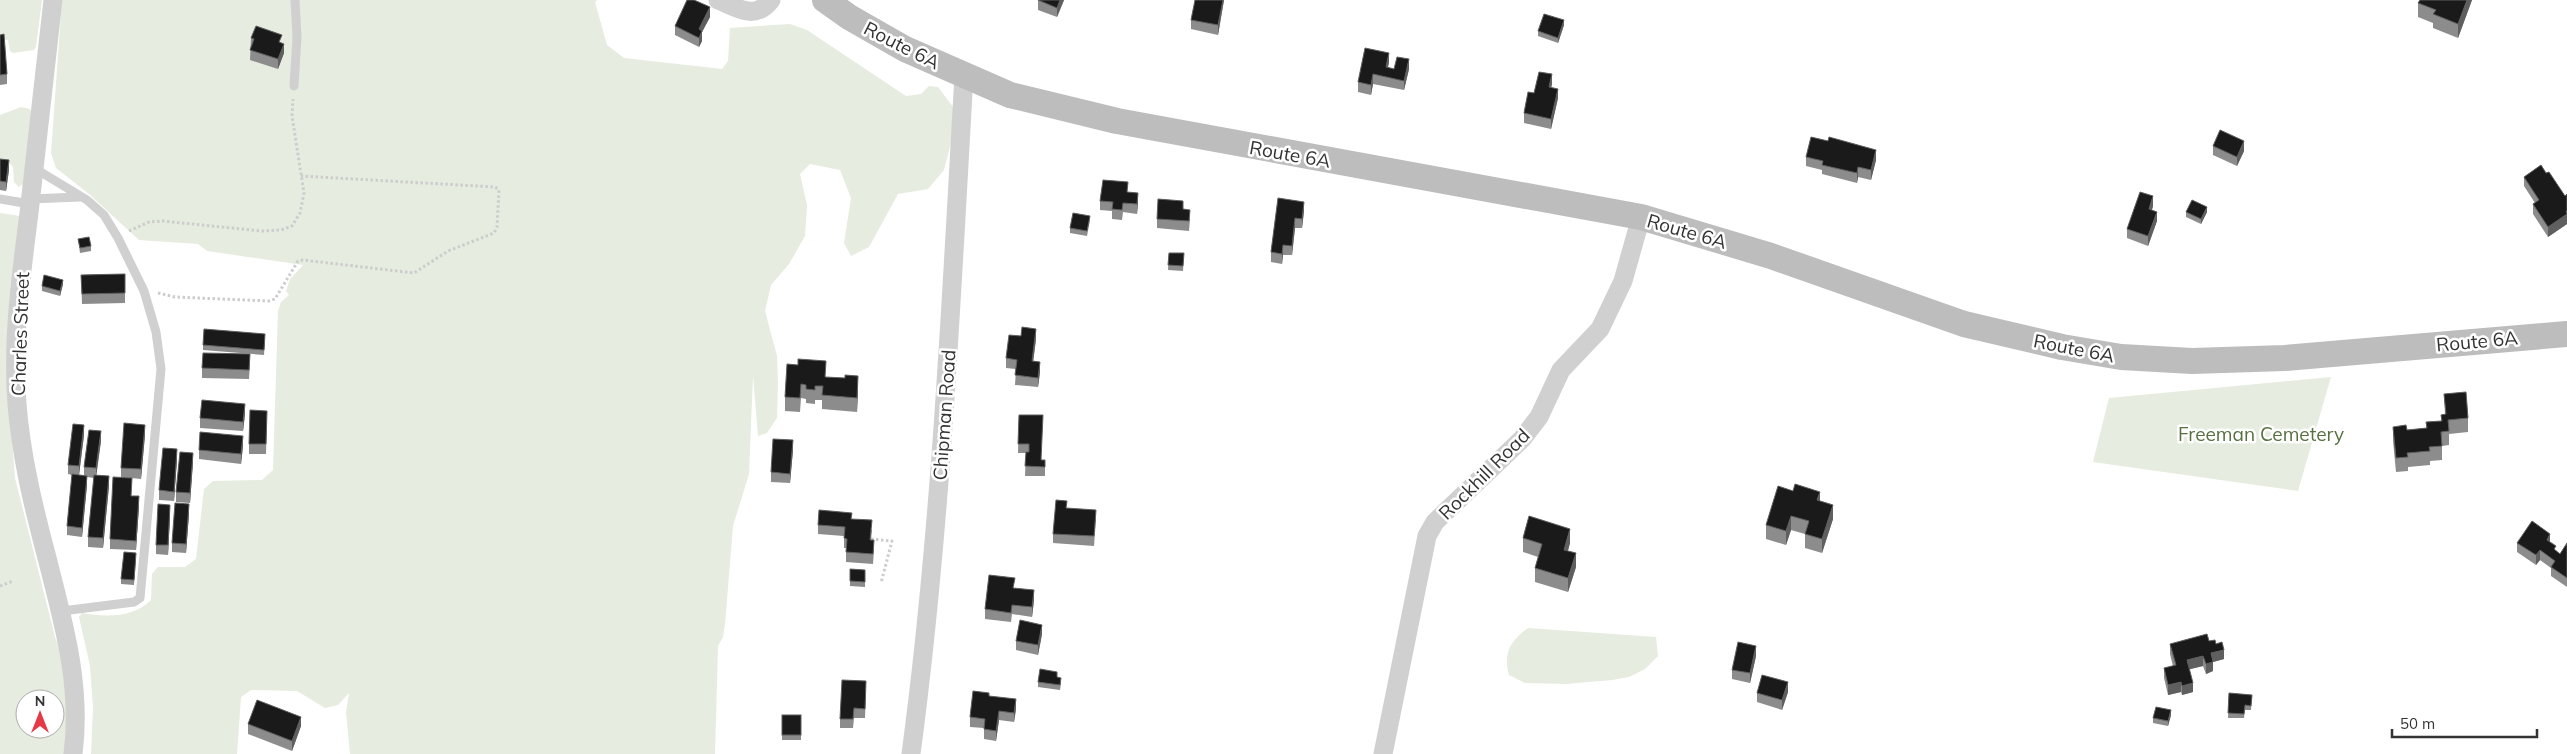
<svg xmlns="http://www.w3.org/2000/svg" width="2567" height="754" font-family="Mulish,sans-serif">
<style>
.green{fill:#e6ecdf;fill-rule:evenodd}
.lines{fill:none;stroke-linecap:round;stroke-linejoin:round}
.path{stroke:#cdcdcd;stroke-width:3;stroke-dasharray:2.5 2.5;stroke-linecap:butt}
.service{stroke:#d0d0d0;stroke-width:9}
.minor{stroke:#d0d0d0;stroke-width:19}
.secondary{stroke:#bdbdbd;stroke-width:26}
.wall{fill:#8c8c8c}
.shaded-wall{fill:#5f5f5f}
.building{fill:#1a1a1a;stroke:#5f5f5f}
.labels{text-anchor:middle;stroke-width:5;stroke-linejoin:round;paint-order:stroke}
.street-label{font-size:19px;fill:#333;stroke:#fff}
.park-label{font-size:19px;fill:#56703f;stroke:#fff}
</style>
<rect width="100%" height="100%" fill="#fff"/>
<!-- green -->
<g class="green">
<path d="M0,0h42l-6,47 -2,3 -21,3 -3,-2 -2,-11h-8z"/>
<path d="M62,0h535l-2,2 12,43 17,13 98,11 6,-8 2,-33 60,-4 17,6 99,66 15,-2 8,-8 9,1 15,20 2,20 -11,43 -16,19 -30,5 -29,53 -18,9 -7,-13 7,-45 -11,-28 -30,-6 -10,10 7,31 -2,31 -16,28 -18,21 -6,26 12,45 1,27 -1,35 -10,15 -9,3 -5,-61 -4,99 -16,52 -8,98 -2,13 -5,9 -3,108h-365l-4,-42 3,-19 -11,12 -13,3 -28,-17 -46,-1 -10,7 -4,57h-146l2,-47 -3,-41 -11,-49 3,-4c23,4 52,5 69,-13l1,-26 6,-7h27l11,-8 8,-70 9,-8 49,-1 11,-10 5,-159 3,-9 8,-7 -3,-4 4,-12 13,-14 -96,-14 -9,-7 -59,-4 -50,-46 -33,-26 -5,-15z"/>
<path d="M21,107l9,2 2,7 -9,68 -4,3 -5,-5 -1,-15 -3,-3 -10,-2v-47z"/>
<path d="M0,213l20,3 -14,145 9,117 40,159c15,36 15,79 10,117h-65zM25,699h30v30h-30z"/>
<path d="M2331,377l-33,114 -205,-29 16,-64z"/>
<path d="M1528,628l128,9 2,19 -13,13 -16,8 -17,3 -46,4 -41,-1 -16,-8c-6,-22 1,-34 19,-47z"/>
</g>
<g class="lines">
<!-- path -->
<g class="path">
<path d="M129,231l20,-9 14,-1 99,10 19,-1 11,-4 8,-13 4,-20 -12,-77 1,-17"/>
<path d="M158,293l17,4 94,4 6,-2 23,-38 5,-1 111,13 34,-22 46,-18 3,-6 2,-37 -4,-3 -194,-11"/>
<path d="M871,539l21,2 -11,42"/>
<path d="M0,586l13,-5"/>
</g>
<!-- service -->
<g class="service">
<path d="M294,86l3,-49 -2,-37"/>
<path d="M34,168l53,32 17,15 14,23 26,53 12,41 5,37 -21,229 -6,4 -72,9"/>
<path d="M0,199l30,5"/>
<path d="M30,199l50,-2"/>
</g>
<!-- minor -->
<g class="minor">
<path d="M53,0c-8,71 -16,142 -24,213 -8,63 -17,128 -12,191 4,51 16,101 29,150 17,67 36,131 27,200"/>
<path d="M718,0c20,8 37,21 53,0"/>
<path d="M911,754c30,-225 40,-452 53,-679"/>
<path d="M1383,754l44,-218 8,-14 87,-83 17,-22 22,-47 39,-41 23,-48 18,-64"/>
</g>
<!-- secondary -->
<path class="secondary" d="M825,0l24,17 56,32 105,46 107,26 524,96 130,39 193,68 98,23 59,10 71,4 93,-3 282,-24"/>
</g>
<!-- wall -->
<g class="wall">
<path d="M1038,0h26l-7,17 -19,-7z"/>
<path d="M1224,0l-6,35 -27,-6v-9z"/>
<path d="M2472,0l-14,38 -25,-10v-5l-15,-6v-14z"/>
<path d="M710,17l-8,15v9l-3,6 -24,-12v-9z"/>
<path d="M1564,25l-6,18 -20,-7v-5z"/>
<path d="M0,35l7,39v10l-7,1z"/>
<path d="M251,38l31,5 2,10 -6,16 -28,-9z"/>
<path d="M1389,62l-1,5 6,2h15l-5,21 -31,-6 -2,11 -13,-3v-10z"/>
<path d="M1552,84l-1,3 7,11 -7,31 -27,-6v-10l10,-20z"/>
<path d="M2213,146l31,5 -7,15 -24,-11z"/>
<path d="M1806,157l70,3 -5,20 -13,-3 -1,6 -35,-9v-4l-16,-4z"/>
<path d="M0,159l9,11 -3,21 -6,-1z"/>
<path d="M2546,173l19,23 2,-2v30l-19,13 -15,-23v-10l2,-1 -11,-17v-9z"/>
<path d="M1128,192l10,10 -1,12 -14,-2 -1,8 -10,-1v-8l-12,-1v-9z"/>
<path d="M1278,198l26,13 -2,17h-7l-3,27h-9l-1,9 -11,-2v-10z"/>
<path d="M2153,206l-1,4 5,11 -9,25 -21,-8v-9z"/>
<path d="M1183,209l7,10 -1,12 -32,-3v-9z"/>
<path d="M2186,212h21l-6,12 -15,-7z"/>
<path d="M1090,220l-3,16 -17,-3v-5z"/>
<path d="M78,239l13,7v5l-11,2z"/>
<path d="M1169,253h15l-1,18 -15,-1z"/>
<path d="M125,274v29l-43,1 -1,-29z"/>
<path d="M63,284l-3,12 -18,-5v-5z"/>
<path d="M265,339l-1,16 -61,-5v-5z"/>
<path d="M1036,339l-3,22 7,11 -2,15 -23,-2 1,-16 -10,-1v-10z"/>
<path d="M250,364l-1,15 -47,-1v-10z"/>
<path d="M787,364l39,13 32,13 -1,22 -35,-3v-9h-7v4l-9,-1v-4l-5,-1 -1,14 -15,-1v-14z"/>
<path d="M2444,394l24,24v14l-19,2v11l-7,1v14l-12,1v4l-22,2v4l-12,1 -3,-31v-14l14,3 19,-2v-6l15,-1v-6l4,-1z"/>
<path d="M245,414l-2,17 -43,-3v-10z"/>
<path d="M1019,415l23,45h3v16h-20l1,-23h-8z"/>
<path d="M267,421l-1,33h-17v-10z"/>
<path d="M84,435l-5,40h5v-8l17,-26 -5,34 13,11 -6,62 -15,-1v-10l6,-59 -7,-1v8l-5,52 -15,-2v-9l5,-51 -4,-1v-9z"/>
<path d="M145,435l-4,44 -20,-2v-9z"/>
<path d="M243,446l-2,18 -42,-5v-9z"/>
<path d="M793,450l-3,33 -19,-1v-10z"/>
<path d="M177,459l-3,42 -15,-1v-10z"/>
<path d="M193,462l-3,41 -14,-1v-10z"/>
<path d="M1820,501l13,18 -11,34 -17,-5v-14l-14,-4 -5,15 -20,-6v-14z"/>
<path d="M139,506l-3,44 -26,-1v-10z"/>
<path d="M1067,508l29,11 -2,27 -41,-3v-9z"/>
<path d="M189,514l-3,39 -14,-1v-9z"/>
<path d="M170,515l-2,40 -12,-1v-9z"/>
<path d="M852,519l20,11 -1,10 3,10 -1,14 -27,-2v-14h-2v-12l-26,-2v-9z"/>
<path d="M1523,538l47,5 -2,8 8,16 -8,25 -33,-10v-14l3,-11 -15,-5z"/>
<path d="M2550,542l6,9 4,3 7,-11v44l-16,-11v-8l-11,-8 -4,5 -19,-13v-9z"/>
<path d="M136,558l-2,27 -13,-1v-5z"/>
<path d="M850,569l15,1v17l-15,-1z"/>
<path d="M1015,588l19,12 -2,17 -20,-3 -1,8 -26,-3v-10z"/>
<path d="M1042,634l-4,21 -22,-5v-9z"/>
<path d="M2209,641l7,3 8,15 -11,3v9l-7,3 -3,-8 -14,3 4,23 -11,3 -1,-3 -13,3 -4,-17v-10l9,-2 -3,-12v-10z"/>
<path d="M1756,656l-6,27 -18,-4v-9z"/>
<path d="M1057,677l4,6 -1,7 -22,-3v-5z"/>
<path d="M866,691l-1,27h-11l-1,10h-13v-9z"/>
<path d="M1788,692l-6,18 -25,-8v-9z"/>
<path d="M2229,693l23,2 -1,15h-6l-1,8h-16z"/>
<path d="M989,696l27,13 -2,13 -15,-2 -3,21 -12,-2v-11l-14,-1v-10z"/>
<rect x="782" y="715" width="19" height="25"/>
<path d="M2171,715l-3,11 -15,-3v-5z"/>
<path d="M248,724l53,2 -9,25 -44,-17z"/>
</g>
<!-- shaded-wall -->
<g class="shaded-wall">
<path d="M1060,0h4l-7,17v-9z"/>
<path d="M1223,0h1l-6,35v-10z"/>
<path d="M2467,0h5l-14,38v-14z"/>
<path d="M710,7v10l-8,15v9l-3,6v-18z"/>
<path d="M1564,20v5l-6,18v-5z"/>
<path d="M284,44v9l-6,16v-10z"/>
<path d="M1389,53v9l-3,15v-10z"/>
<path d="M1409,59v10l-5,21v-9z"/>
<path d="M1373,74v10l-2,11v-10z"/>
<path d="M1552,74v10l-3,13v-10z"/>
<path d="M1558,89v9l-7,31v-10z"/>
<path d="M2244,141v10l-7,15v-9z"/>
<path d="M1876,150v10l-5,20v-10z"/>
<path d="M9,160v10l-3,21v-9z"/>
<path d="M1858,167v10l-1,6v-10z"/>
<path d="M1138,193v9l-1,12v-10z"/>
<path d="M2153,196v10l-4,13v-10z"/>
<path d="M1304,202v9l-2,17v-9z"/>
<path d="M2207,207v5l-6,12v-5z"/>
<path d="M2567,211v13l-19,13v-10z"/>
<path d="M2157,212v9l-9,25v-10z"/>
<path d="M1295,218v10l-3,27v-9z"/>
<path d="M1283,245v10l-1,9v-10z"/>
<path d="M63,280v4l-3,12v-5z"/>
<path d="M1036,329v10l-4,32v-10z"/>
<path d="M1040,362v10l-2,15v-9z"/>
<path d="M858,376v14l-1,22v-14z"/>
<path d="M245,404v10l-2,17v-9z"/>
<path d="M84,425v10l-5,40v-9z"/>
<path d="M145,425v10l-4,44v-10z"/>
<path d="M101,431v10l-5,37v-10z"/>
<path d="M243,436v10l-2,18v-10z"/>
<path d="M793,440v10l-3,33v-9z"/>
<path d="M177,449v10l-3,42v-9z"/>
<path d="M193,453v9l-3,41v-10z"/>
<path d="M87,476v9l-5,52v-9z"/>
<path d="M109,476v10l-6,62v-10z"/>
<path d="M1820,492v14l-3,-6z"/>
<path d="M139,496v10l-3,44v-9z"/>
<path d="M189,504v10l-3,39v-9z"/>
<path d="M170,505v10l-2,40v-10z"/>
<path d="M1833,505v14l-11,34v-14z"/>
<path d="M1791,516v14l-5,15v-14z"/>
<path d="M1570,529v14l-6,21v-14z"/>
<path d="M2550,534v10l-3,-4z"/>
<path d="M2540,550v10l-4,5v-10z"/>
<path d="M1576,553v14l-8,25v-14z"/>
<path d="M1034,590v10l-2,17v-10z"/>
<path d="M1042,625v9l-4,21v-10z"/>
<path d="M1756,646v10l-6,27v-10z"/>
<path d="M2224,650v9l-11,3v9l-7,3v-10l5,-11z"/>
<path d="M2203,656v10l-16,4v-10z"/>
<path d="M1788,682v10l-6,18v-10z"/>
<path d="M2181,682v10l-13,3v-10z"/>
<path d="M2193,683v9l-11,3v-9z"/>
<path d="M1016,699v10l-2,13v-9z"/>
<path d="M2171,710v5l-3,11v-5z"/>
<path d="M999,711v9l-3,21v-10z"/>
<path d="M301,717v9l-9,25v-10z"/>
</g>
<!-- building -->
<g class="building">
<path d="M687,0h7l16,7 -11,22 3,2 -3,7 -24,-12z"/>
<path d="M1038,0h22l-3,8z"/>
<path d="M1195,0h28l-5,25 -27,-5z"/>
<path d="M2420,0h47l-9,24 -25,-10 3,-4 -18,-7z"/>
<path d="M1544,14l20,6 -6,18 -20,-7z"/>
<path d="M256,26l26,9 -3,7 5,2 -6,15 -28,-9 4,-11 -3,-1z"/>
<path d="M4,34l3,40 -7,1v-40z"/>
<path d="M1365,48l24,5 -3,14 8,2 3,-12 12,2 -5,22 -31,-7 -2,11 -13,-3z"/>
<path d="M1539,72l13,2 -3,13 9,2 -7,30 -27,-6 4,-21 6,1z"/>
<path d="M2220,130l24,11 -7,16 -24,-11z"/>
<path d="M1811,137l17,4 1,-4 47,13 -5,20 -13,-3 -1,6 -35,-8 1,-4 -17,-4z"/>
<path d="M0,159l9,1 -3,22 -6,-1z"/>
<path d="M2541,165l5,8 3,-1 16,24 2,-2v17h-1l1,3 -19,13 -15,-23 6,-4 -15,-23z"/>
<path d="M1103,180l25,2 -1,10 11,1 -1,11 -14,-1 -1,7 -10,-1 1,-7 -13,-1z"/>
<path d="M2140,192l13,4 -4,13 8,3 -9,24 -21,-7z"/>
<path d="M1278,198l26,4 -2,17 -7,-1 -3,28 -9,-1 -1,9 -11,-2z"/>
<path d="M1158,199l25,2v8l7,1 -1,11 -32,-2z"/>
<path d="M2192,200l15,7 -6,12 -15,-7z"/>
<path d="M1073,213l17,3 -3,15 -17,-3z"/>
<path d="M89,237l2,9 -11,2 -2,-9z"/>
<path d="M1169,253h15l-1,13 -15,-1z"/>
<path d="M125,274v19l-43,1 -1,-19z"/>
<path d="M44,275l19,5 -3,11 -18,-5z"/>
<path d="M1022,327l14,2 -4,32 8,1 -2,16 -23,-3 2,-15 -11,-2 3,-23 12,1z"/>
<path d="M204,329l61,5 -1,16 -61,-5z"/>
<path d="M203,353l47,1 -1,16 -47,-2z"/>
<path d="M798,359l28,2 -1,16 20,1v-3l13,1 -1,22 -35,-3 1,-9h-8v4l-9,-1v-4l-5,-1 -1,14 -15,-1 2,-33 11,1z"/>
<path d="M2466,392l2,26 -20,2 1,11 -8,1 1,14 -13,1 1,4 -23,2 1,4 -12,1 -3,-31 13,-2 1,5 20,-2 -1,-6 16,-1 -1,-6 5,-1 -2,-20z"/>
<path d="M202,400l43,4 -2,18 -43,-4z"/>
<path d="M250,410l17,1 -1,33h-17z"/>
<path d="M1019,415h24l-2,45h4v7l-20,-1 1,-14h3v-8h-11z"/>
<path d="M124,423l21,2 -4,44 -20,-1z"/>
<path d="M73,424l11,1 -5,41 -11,-1z"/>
<path d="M89,430l12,1 -5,37 -12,-1z"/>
<path d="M200,432l43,4 -2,18 -42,-4z"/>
<path d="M773,439l20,1 -3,34 -19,-2z"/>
<path d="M163,448l14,1 -3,43 -15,-2z"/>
<path d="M180,452l13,1 -3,40 -14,-1z"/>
<path d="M72,474l15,2 -5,52 -15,-2z"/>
<path d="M94,475l15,1 -6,62 -15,-1z"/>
<path d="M113,477l19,1 -1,18h8l-3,45 -26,-2z"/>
<path d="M1795,484l25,8 -3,8 16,5 -11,34 -17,-5 4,-13 -18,-5 -5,15 -20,-6 12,-39 15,5z"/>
<path d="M1056,500l11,1 -1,7 30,2 -2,26 -41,-2z"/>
<path d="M175,503l14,1 -3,40 -14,-1z"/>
<path d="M158,504l12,1 -2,40h-12z"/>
<path d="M819,510l33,3 -1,6 21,1 -2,20h4l-1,14 -27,-2 1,-13 -3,-1 1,-11 -27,-2z"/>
<path d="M1529,516l41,13 -6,21 12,3 -8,25 -33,-10 7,-24 -19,-6z"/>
<path d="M2532,521l18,13 -3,6 9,6 -2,3 6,5 7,-11v35l-16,-11 4,-6 -15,-11 -4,5 -19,-12z"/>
<path d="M124,552l12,1 -2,27 -13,-1z"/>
<path d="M850,569l15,1v12l-15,-1z"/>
<path d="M989,575l26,3 -2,10 21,2 -2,17 -20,-2 -1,8 -26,-4z"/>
<path d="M1020,620l22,5 -4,20 -22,-4z"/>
<path d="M2207,634l2,7 6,-1 1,4 6,-2 2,8 -13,3 2,9 -7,2 -3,-8 -16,4 6,23 -11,3 -1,-4 -13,3 -4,-17 12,-3 -6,-21z"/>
<path d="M1738,642l18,4 -6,27 -18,-3z"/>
<path d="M1040,669l17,3v5l4,1 -1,7 -22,-3z"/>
<path d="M1762,675l26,7 -6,18 -25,-7z"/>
<path d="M842,680l24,1 -1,28 -11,-1 -1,11h-13z"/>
<path d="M973,691l16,2v3l27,3 -2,14 -15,-2 -3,20 -12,-2 1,-10 -15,-2z"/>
<path d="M2229,693l23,2 -1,11 -6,-1 -1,9 -16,-1z"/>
<path d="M257,700l44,17 -9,24 -44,-17z"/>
<path d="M2156,707l15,3 -3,11 -15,-3z"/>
<rect x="782" y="715" width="19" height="20"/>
</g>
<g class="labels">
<!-- street labels -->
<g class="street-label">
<text transform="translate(902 45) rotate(27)" y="7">Route 6A</text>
<text transform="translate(1290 154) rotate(10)" y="7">Route 6A</text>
<text transform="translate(1687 231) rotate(16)" y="7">Route 6A</text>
<text transform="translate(20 334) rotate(-88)" y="7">Charles Street</text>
<text transform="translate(2477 341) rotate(-5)" y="7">Route 6A</text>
<text transform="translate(2074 348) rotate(11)" y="7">Route 6A</text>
<text transform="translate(944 415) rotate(-86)" y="7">Chipman Road</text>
<text transform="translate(1484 474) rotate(-45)" y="7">Rockhill Road</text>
</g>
<!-- park labels -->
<g class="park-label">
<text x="2261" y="441">Freeman Cemetery</text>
</g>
</g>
<!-- north arrow -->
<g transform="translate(40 714)"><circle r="24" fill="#ffffff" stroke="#adadad"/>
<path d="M0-4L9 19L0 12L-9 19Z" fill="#e63946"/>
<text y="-8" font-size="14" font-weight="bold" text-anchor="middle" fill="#333333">N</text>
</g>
<!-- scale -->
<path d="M2392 729v8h145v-8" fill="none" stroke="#333333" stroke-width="2.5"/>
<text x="2400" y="729" font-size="15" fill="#333333" stroke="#ffffff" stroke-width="4" paint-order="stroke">50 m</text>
</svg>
